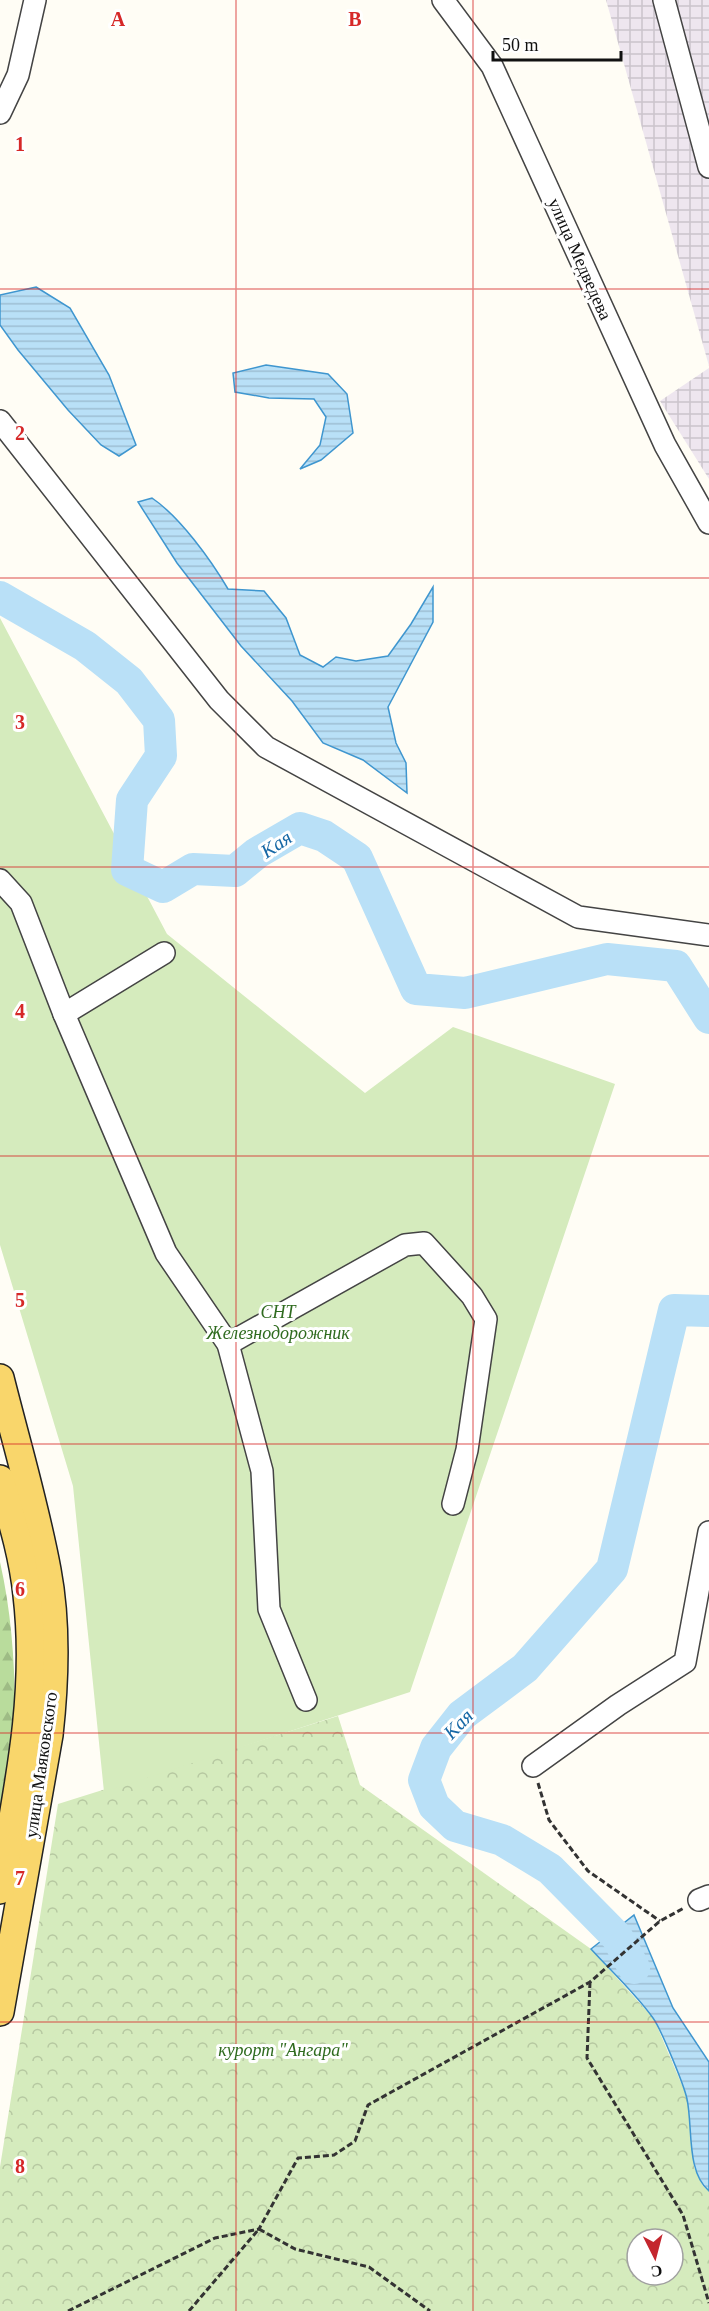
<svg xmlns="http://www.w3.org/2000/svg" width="709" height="2311" font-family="'Times New Roman',serif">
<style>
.industrial{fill:url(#industrial-grid)}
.forest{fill:url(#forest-firs)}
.park{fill:url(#park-crowns);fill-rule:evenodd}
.garden{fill:#d5ebbd}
.water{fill:url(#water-rules);stroke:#3f96cf;stroke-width:1.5}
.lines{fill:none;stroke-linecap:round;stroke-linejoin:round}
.river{stroke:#b9e0f7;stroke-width:32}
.minor-casing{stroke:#444;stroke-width:24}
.major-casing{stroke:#222;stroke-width:30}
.path{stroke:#333;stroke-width:3;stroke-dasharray:6 3;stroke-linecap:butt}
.minor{stroke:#fff;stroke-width:21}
.major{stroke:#f9d66b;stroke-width:27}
.grid{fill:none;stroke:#d62828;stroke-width:1.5;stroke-opacity:0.55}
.labels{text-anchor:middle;stroke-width:6;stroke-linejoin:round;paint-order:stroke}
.street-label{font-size:18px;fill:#111;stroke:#fff}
.park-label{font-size:18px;font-style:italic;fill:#2f6b1f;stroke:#fff}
.water-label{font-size:20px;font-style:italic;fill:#1768a6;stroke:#fff}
.grid-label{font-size:20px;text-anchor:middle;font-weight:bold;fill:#d62828;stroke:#fff;stroke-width:6;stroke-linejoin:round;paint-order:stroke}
</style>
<defs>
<pattern id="industrial-grid" width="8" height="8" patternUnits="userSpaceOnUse" patternTransform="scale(1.5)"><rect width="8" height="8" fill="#eee6ef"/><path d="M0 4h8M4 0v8" fill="none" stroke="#cbc4cc"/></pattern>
<pattern id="forest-firs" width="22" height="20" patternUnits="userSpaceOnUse" patternTransform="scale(1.5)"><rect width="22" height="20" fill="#b9dc9c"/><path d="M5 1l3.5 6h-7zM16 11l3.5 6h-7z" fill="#9ebc85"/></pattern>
<pattern id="park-crowns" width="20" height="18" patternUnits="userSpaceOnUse" patternTransform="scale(1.5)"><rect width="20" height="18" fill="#d5ebbd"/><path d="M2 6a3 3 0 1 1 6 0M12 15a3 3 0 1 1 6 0" fill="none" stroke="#b6c8a1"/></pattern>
<pattern id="water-rules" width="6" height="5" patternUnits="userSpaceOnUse" patternTransform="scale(1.5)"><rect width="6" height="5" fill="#b9e0f7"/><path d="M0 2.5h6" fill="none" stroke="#9ebfd3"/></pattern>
</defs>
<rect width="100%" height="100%" fill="#fffdf5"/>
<!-- industrial -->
<g class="industrial">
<path d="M606,0h103v366z"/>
<path d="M709,368v111l-49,-78z"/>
</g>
<!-- forest -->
<path class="forest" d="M0,1562c15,66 17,136 13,203 -2,29 -9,59 -13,88z"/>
<!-- park -->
<path class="park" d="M338,1716l22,69 231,164 63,70 33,78 5,39 2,31 9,19 6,5v120h-709v-144l58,-363zM637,2239h36v36h-36z"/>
<!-- garden -->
<path class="garden" d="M0,618l167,316 198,159 88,-66 162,57 -205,608 -306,100 -31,-306 -73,-241z"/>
<!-- water -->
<g class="water">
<path d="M36,287l34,21 39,67 27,70 -17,11 -18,-11 -33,-35 -50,-60 -18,-25v-30z"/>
<path d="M266,365l62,9 19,20 6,39 -32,27 -21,9 20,-24 6,-28 -12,-18 -45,-1 -34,-6 -2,-19z"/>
<path d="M152,498c28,19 59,62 76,91l36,2 22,27 14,37 23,12 13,-10 20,4 32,-5 23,-32 22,-37v35l-45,85 8,36 10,20 1,30 -44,-33 -40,-17 -31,-42 -51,-55 -64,-83 -39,-61z"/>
<path d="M634,1915l39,93 36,54v129c-23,-19 -16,-64 -22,-92 -3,-14 -26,-70 -34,-81 -18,-25 -42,-47 -62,-69z"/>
</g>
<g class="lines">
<!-- river -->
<g class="river">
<path d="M0,597l85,49 44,35 30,39 2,36 -29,44 -5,70 36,17 30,-18 42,2 22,-18 43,-25 24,8 33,22 59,131 49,4 142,-34 69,7 33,52"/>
<path d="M634,1968l-17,-31 -67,-68 -48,-29 -47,-14 -21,-20 -10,-26 12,-32 26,-33 63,-47 87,-99 62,-259 35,1"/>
</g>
<!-- minor casing -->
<g class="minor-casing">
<g id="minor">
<path d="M443,0l49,66 173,379 44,78"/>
<path d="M664,0l45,167"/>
<path d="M0,113l18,-38 17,-75"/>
<path d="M0,421l219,279 47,47 312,170 131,18"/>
<path d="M0,880l21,23 43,111 102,239 62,91 34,127 7,138 37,91"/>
<path d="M64,1014l100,-61"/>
<path d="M228,1344l177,-99 19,-2 48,53 14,23 -19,131 -14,54"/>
<path d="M533,1766l85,-61 67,-43 24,-130"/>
<path d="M699,1900l10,-4"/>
</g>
</g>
<!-- major casing -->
<g class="major-casing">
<g id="major">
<path d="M0,1378c16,64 35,127 47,192 10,53 8,111 2,165l-49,277"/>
<path d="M0,1479c11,38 23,76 27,116 12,100 -10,198 -27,295"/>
</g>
</g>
<!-- path -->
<g class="path">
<path d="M538,1783l11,37 39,51 72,50"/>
<path d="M590,1982l-3,76 96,157 26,88"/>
<path d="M68,2311l147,-73 44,-9 39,-71 36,-3 21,-14 13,-36 222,-123 70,-61 24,-13"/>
<path d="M189,2311l70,-82 36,20 74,18 61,44"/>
</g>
<!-- minor -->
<use href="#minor" class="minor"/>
<!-- major -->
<use href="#major" class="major"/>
</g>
<!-- grid -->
<path class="grid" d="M236,0v2311M473,0v2311M0,289h709M0,578h709M0,867h709M0,1156h709M0,1444h709M0,1733h709M0,2022h709"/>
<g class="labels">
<!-- street labels -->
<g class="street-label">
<text transform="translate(580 259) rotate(66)" y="6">улица Медведева</text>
<text transform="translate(41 1765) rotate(-82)" y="6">улица Маяковского</text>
</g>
<!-- park labels -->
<g class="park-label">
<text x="278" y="1318">СНТ<tspan x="278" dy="21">Железнодорожник</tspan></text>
<text x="283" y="2056">курорт "Ангара"</text>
</g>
<!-- water labels -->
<g class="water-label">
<text transform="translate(276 844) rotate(-34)" y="7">Кая</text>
<text transform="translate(458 1724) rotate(-46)" y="7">Кая</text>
</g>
</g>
<g class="grid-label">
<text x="118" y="26">A</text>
<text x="355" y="26">B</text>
<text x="20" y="151">1</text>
<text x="20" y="440">2</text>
<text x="20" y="729">3</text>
<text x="20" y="1018">4</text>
<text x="20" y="1307">5</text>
<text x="20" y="1596">6</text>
<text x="20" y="1885">7</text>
<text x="20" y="2173">8</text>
</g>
<!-- north arrow -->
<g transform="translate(655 2257) rotate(174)"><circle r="28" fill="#ffffff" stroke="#a0a0a0" stroke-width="1.5"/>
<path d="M0-4.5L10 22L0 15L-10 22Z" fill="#c4262e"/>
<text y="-9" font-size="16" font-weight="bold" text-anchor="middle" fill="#111111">С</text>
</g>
<!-- scale -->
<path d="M493 51v9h128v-9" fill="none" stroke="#111111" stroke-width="3"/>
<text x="502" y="51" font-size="18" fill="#111111" stroke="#ffffff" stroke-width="4.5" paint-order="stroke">50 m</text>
</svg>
